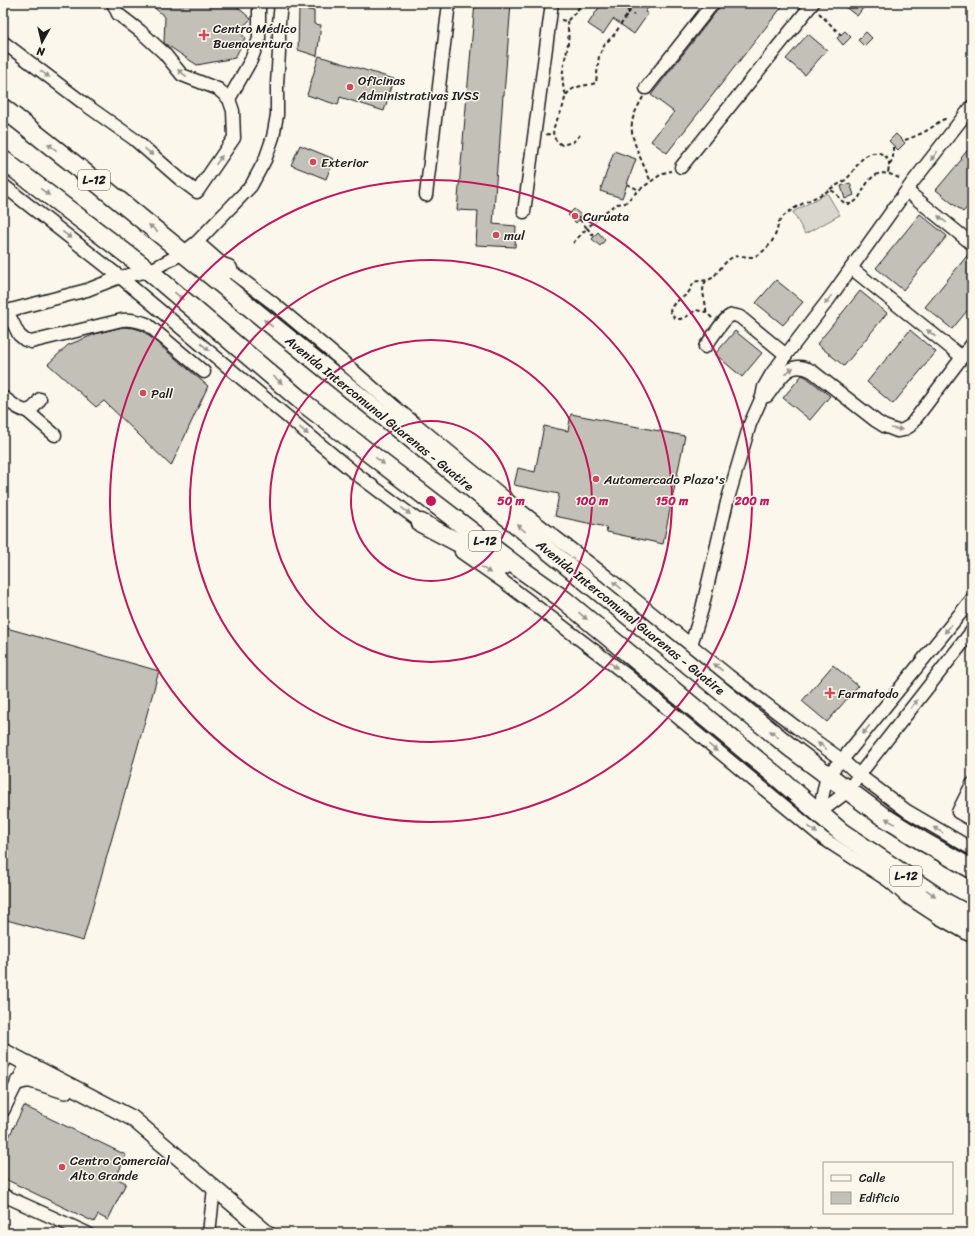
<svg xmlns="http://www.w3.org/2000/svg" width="975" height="1236" font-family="Sriracha,sans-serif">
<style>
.green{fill:#dad7ce;stroke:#7b7a75}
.building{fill:#c3c0b8;stroke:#1c1c1c}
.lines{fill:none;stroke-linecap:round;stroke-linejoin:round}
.minor-casing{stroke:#1c1c1c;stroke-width:15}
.major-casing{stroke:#1c1c1c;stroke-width:18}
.highway-casing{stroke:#1c1c1c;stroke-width:21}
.path{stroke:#1c1c1c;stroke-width:2;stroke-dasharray:4 3;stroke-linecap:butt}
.minor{stroke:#fbf7ec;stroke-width:12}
.major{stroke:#fbf7ec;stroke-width:15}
.highway{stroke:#fbf7ec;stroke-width:18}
.oneway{fill:#97948e}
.ring{fill:none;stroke:#c2185b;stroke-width:2}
.poi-dot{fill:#d1495b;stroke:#fbf7ec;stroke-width:1.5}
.labels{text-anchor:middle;stroke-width:3;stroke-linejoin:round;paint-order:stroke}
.shield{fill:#fbf7ec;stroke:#5f5e5a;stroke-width:1}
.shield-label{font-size:12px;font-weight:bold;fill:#1c1c1c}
.poi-label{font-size:13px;fill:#1c1c1c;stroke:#fbf7ec;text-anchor:start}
.street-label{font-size:13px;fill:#1c1c1c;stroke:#fbf7ec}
.centre{fill:#c2185b;stroke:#fbf7ec;stroke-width:2}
.ring-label{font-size:12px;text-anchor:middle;font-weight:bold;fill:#c2185b;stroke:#fbf7ec;stroke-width:3;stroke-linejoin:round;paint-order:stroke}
</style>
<rect width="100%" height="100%" fill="#fbf7ec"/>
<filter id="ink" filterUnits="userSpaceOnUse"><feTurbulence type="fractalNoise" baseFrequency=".025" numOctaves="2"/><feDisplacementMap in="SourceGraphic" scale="8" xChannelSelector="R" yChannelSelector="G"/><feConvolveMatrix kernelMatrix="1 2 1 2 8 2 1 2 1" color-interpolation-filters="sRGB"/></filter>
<g filter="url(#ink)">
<!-- green -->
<path class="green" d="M827,193l13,22 -35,19 -12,-22z"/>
<!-- building -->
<g class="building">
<path d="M149,3h84l18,16 -12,11 6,8 -10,20 -38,7 -33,-22 1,-26z"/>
<path d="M475,3h36l-7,92h-1l-4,58h-1l-5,71 23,2 -1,21 -39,-2 2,-34 -21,-1z"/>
<path d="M602,3h49l-6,9 3,2 -14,20 -21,-15 -10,15 -15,-10z"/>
<path d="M723,3h62l-118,150 -16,-12 23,-29 -23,-17z"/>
<path d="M840,3h27l-10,13z"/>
<path d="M299,8l15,3v13l7,1 -4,31 -19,-6z"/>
<path d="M845,31l6,6 -8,8 -6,-7z"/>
<path d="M866,32l6,6 -8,8 -6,-6z"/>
<path d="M808,34l19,16 -22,25 -19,-16z"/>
<path d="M319,56l75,23 -10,32 -44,-14 -2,8 -31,-10z"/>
<path d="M896,134l9,9 -7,7 -9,-9z"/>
<path d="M300,145l34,14 -8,20 -35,-14z"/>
<path d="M972,145v57l-9,10 -27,-22 26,-31 -1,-1z"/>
<path d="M614,151l22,8 -14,39 -22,-7z"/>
<path d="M850,183l4,12 -9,4 -4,-13z"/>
<path d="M574,209l8,7 -6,7 -8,-8z"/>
<path d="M920,214l27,22 -44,54 -27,-22z"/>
<path d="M598,232l7,8 -5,6 -8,-7z"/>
<path d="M971,251l1,54 -20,24 -27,-22z"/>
<path d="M776,280l27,22 -20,23 -27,-22z"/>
<path d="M860,291l27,22 -43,53 -27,-22z"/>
<path d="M123,327l11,1 9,3 65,55 -37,80 -67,-65 -8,6 -48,-43 20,-19 30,-12z"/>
<path d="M910,330l26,22 -43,52 -26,-22z"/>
<path d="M735,331l27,22 -20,24 -27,-23z"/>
<path d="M802,375l4,2 24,19 -20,24 -27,-22z"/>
<path d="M571,414l114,22 -22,108 -56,-12 -1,-5 -51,-11 4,-22 -45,-9 4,-17 17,4 9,-46 24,5z"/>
<path d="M3,627l156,44 -76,270 -80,-22z"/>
<path d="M833,665l25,21 -31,36 -25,-21z"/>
<path d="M24,1106l102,49 -10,23 10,5 -18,37 -10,-5 -4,7 -91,-44v-29z"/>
</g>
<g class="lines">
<!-- minor casing -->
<g class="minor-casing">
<g id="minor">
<path d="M3,42l83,63 48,34 47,41 16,12 37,-54 -1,-27 -4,-12 -11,-10 -36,-14 -18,-22 -24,-22 -22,-17 -5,-11"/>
<path d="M646,88l67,-85"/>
<path d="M229,99l22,-39 8,-21v-36"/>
<path d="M681,167l132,-164"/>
<path d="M3,185l117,92 231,193 76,57"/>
<path d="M907,191l65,53"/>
<path d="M426,195l23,-192"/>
<path d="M524,212l28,-209"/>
<path d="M197,242l31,27 45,34 68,57 54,47 125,103 86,66 123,100 67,51 46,33 17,15 48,36 65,38"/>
<path d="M851,268l111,89"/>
<path d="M7,311l12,24 6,5 6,2 91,-22c9,-1 17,1 25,4l57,48"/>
<path d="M3,312l84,-22 33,-13 29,-6 34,-18 14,-11 54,-56 14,-26 8,-23 4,-22v-31l2,-32v-29l2,-20"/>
<path d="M705,347c5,-6 18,-28 25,-31 3,-2 7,0 10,1l46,38"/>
<path d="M3,397c15,11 25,23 37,2"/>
<path d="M763,397l4,-1c13,-16 21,-38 45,-25l64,50 8,5 13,5 6,-1 7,-4 62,-82"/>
<path d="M27,411l28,24"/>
<path d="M461,552l43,30 124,94 196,163 68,44"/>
<path d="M691,645l11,-36 25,-107 23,-78 12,-27 2,-10 8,-14 57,-74 83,-116 60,-77"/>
<path d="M972,784l-14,28 14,8"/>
<path d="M819,813l8,-38 15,-15 130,-161"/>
<path d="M819,813l29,-22 11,-16 113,-144"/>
<path d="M3,1064l5,-11"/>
<path d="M3,1111l24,-48"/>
<path d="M3,1195l84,38"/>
<path d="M209,1233l5,-45"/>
</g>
</g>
<!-- major casing -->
<g class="major-casing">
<g id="major">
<path d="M3,1051l129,67 135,115"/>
<path d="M18,1082l7,-2h6l34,11"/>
</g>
</g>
<!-- highway casing -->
<g class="highway-casing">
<g id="highway">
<path d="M3,108l76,60 712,580 90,67 43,27 48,27"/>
<path d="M3,160l146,111 156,133 210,161 48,34 212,176 66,57 105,71 26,14"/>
<path d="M197,258l31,11"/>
<path d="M421,523l82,43"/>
<path d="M887,875l21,19 32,21 32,18"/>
</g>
</g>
<!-- path -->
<g class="path">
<path d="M627,10l7,5"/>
<path d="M819,13l22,22"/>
<path d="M561,20l6,1 9,-9 6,-9"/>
<path d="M566,94c-8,-15 0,-35 2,-51 1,-7 0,-15 -1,-22"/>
<path d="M643,97c-4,8 -10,17 -11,26 -3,15 13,44 19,59"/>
<path d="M546,134l7,1"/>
<path d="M580,135l-7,7 -11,3c-17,-10 -5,-23 0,-36 2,-4 2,-11 5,-15 7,-9 19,-8 29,-11l3,-27 6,-12 9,-9 21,-32"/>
<path d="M905,140c8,-3 17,-6 24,-11 6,-3 9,-8 16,-10l3,1"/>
<path d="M890,164l3,-6v-11"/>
<path d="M627,184l12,6"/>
<path d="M830,189c5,-3 10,-5 14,-8 12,-9 14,-25 29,-28 5,-1 8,0 12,3 6,5 4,10 3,17"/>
<path d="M594,236l-7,-8 23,-20 7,-4 8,-1 14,-13 24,-17 8,-2"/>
<path d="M573,243l14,-15 -8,-9"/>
<path d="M706,312c1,-11 -7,-20 0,-31"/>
<path d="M712,318l-6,-6 -10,-2c-8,6 -21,17 -26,0 6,-11 9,-9 17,-16 3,-3 5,-8 7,-12 6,-2 12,0 18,-4 3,-2 5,-6 8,-9 13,-16 15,-13 33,-12 12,-5 20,-14 24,-27 1,-4 1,-8 4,-11 10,-12 35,-21 48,-29 10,1 10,14 20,14 16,-1 14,-36 40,-30 4,1 8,3 12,5"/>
</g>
<!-- minor -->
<use href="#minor" class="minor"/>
<!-- major -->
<use href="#major" class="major"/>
<!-- highway -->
<use href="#highway" class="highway"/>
</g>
<!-- one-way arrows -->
<defs><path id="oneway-solid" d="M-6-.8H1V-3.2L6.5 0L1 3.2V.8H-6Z"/></defs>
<g class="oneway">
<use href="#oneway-solid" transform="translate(182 73) rotate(-142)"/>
<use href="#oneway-solid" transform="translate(45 74) rotate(35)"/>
<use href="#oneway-solid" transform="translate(52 147) rotate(-142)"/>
<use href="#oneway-solid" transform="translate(149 152) rotate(41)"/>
<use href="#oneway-solid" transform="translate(934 156) rotate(127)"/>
<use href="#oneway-solid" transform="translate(219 160) rotate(-55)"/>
<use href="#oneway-solid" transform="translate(45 192) rotate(37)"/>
<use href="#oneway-solid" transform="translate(942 219) rotate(-141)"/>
<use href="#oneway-solid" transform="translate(153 228) rotate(-141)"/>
<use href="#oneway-solid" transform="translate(67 235) rotate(38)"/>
<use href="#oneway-solid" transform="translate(179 296) rotate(40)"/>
<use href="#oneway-solid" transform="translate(828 300) rotate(126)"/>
<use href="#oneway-solid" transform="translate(268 323) rotate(-141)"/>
<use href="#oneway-solid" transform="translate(931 333) rotate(-141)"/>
<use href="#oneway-solid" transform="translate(205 347) rotate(41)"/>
<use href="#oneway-solid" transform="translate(789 371) rotate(-37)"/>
<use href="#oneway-solid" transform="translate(278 380) rotate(40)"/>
<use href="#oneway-solid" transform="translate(897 429) rotate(7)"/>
<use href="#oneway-solid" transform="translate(304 431) rotate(40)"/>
<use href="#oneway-solid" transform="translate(380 461) rotate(37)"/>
<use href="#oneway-solid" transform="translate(406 511) rotate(37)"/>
<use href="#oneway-solid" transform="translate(521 528) rotate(-141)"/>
<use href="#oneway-solid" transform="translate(486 570) rotate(35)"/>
<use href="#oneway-solid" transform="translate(617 585) rotate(-141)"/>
<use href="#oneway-solid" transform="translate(583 616) rotate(40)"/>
<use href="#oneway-solid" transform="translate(948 629) rotate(129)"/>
<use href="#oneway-solid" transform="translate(613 665) rotate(37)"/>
<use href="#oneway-solid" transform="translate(718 667) rotate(-141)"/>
<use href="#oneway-solid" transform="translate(914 704) rotate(-52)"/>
<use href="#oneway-solid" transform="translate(866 730) rotate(129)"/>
<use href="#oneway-solid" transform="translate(774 734) rotate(-141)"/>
<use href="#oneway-solid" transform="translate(822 746) rotate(-145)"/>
<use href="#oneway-solid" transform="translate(713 748) rotate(40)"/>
<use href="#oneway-solid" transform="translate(890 821) rotate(-148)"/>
<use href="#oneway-solid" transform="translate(813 830) rotate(39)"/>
<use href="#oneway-solid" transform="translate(938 830) rotate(-149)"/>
<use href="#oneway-solid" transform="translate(931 893) rotate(34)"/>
</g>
</g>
<!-- distance rings -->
<g class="ring">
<circle cx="431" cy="501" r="80"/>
<circle cx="431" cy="501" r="161"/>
<circle cx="431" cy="501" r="241"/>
<circle cx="431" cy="501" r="321"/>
</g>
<!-- markers -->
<g class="poi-dot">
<path d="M202 29h4v4h4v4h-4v4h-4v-4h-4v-4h4z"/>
<circle cx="350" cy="87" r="4"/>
<circle cx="313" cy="162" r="4"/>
<circle cx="575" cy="216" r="4"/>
<circle cx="496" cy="235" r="4"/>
<circle cx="143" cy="393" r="4"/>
<circle cx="596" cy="479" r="4"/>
<path d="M828 687h4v4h4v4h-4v4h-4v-4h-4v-4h4z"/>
<circle cx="62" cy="1167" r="4"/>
</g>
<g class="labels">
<!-- shield labels -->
<g class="shield">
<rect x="78" y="170" width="32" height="20" rx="3"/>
<rect x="469" y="531" width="32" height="20" rx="3"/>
<rect x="890" y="866" width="32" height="20" rx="3"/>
</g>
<g class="shield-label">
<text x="94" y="184">L-12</text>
<text x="485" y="545">L-12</text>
<text x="906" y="880">L-12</text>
</g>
<!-- poi labels -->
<g class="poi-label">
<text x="213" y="33">Centro Médico<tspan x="213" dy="15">Buenaventura</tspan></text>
<text x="358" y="85">Oficinas<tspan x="358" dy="15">Administrativas IVSS</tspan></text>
<text x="321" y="167">Exterior</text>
<text x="583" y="221">Curuata</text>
<text x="504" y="240">mul</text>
<text x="151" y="398">Pall</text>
<text x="604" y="484">Automercado Plaza's</text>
<text x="838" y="698">Farmatodo</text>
<text x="70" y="1165">Centro Comercial<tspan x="70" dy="15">Alto Grande</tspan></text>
</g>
<!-- street labels -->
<g class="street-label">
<text transform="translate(380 413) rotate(39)" y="5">Avenida Intercomunal Guarenas - Guatire</text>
<text transform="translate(631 617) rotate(39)" y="5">Avenida Intercomunal Guarenas - Guatire</text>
</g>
</g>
<circle cx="431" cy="501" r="6" class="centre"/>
<g class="ring-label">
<text x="511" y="505">50 m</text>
<text x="592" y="505">100 m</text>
<text x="672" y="505">150 m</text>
<text x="752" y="505">200 m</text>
</g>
<!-- margin -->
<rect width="975" height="1236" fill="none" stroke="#fbf7ec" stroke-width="16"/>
<rect x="8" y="8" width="959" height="1220" fill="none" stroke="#1c1c1c" stroke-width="1.5" filter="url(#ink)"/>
<!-- legend -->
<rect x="823" y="1162" width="130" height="52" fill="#fbf7ec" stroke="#a29f99"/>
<rect x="831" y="1175" width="20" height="6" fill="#fbf7ec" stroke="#a29f99"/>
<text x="859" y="1182" font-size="12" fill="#1c1c1c">Calle</text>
<rect x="831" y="1192" width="20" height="12" fill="#c3c0b8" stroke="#a29f99"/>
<text x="859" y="1202" font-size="12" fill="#1c1c1c">Edificio</text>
<!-- north arrow -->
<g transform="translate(42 42) rotate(188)" stroke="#fbf7ec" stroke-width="3" paint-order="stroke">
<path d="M0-3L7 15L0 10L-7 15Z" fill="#1c1c1c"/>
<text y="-6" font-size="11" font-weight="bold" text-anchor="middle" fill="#1c1c1c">N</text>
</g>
</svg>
